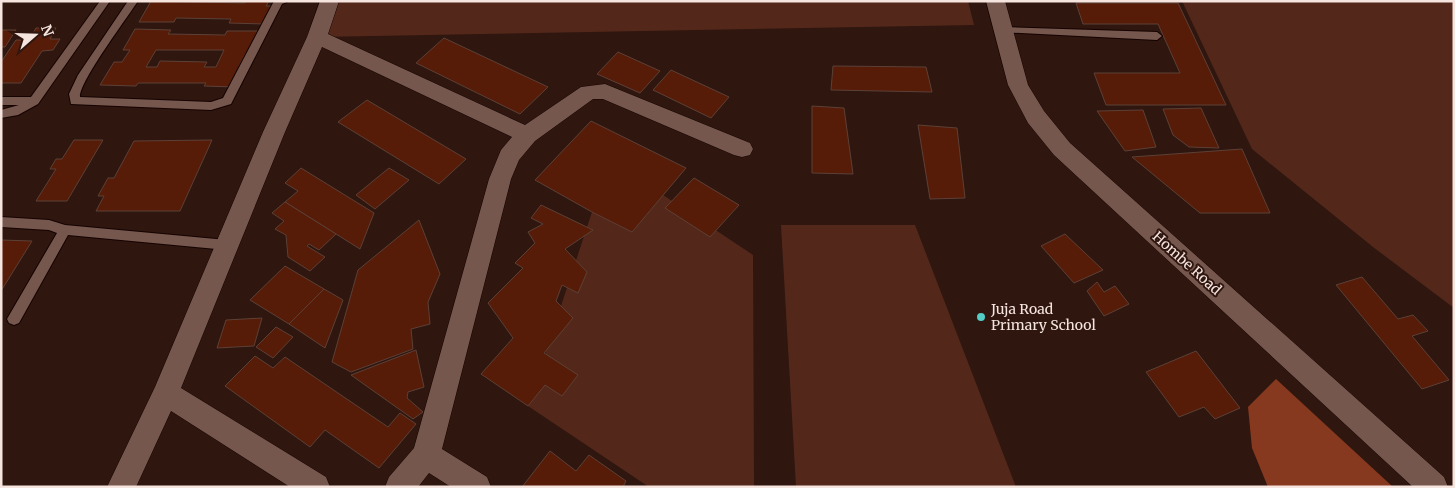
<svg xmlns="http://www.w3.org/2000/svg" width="1455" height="488" font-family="Merriweather,serif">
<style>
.green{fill:#53281a}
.forest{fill:#87391f}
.building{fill:#561c07;stroke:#5c4037;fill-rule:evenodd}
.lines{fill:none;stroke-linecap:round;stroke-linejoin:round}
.lane-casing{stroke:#150300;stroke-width:2}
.street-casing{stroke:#150300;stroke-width:1}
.lane{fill:#75574e;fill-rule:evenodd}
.street{fill:#75574e;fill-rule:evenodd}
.poi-dot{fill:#54cdc7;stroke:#2f160f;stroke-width:2}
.labels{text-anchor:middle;stroke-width:4;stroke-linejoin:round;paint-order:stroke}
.street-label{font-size:14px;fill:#f6e4df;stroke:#2f160f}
.poi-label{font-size:14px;fill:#f6e4df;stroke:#2f160f;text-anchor:start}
</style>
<rect width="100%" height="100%" fill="#2f160f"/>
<!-- green -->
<g class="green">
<path d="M332,1h636l6,24 -657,12z"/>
<path d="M1182,1h272v307l-81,-61 -121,-98z"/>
<path d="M663,195l90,60 1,232h-105l-121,-81 64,-194 40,20z"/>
<path d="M781,225h134l101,262h-220z"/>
</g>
<!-- forest -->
<path class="forest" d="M1276,379l117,108h-125l-16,-39 -4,-41z"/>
<!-- building -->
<g class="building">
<path d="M151,1l94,2 1,-2h23l-3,5h7l-9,18 -35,-1 2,-4 -55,-1 -2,4h-35z"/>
<path d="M1076,3h102l48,102h-120l-12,-32h86l-22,-49h-75z"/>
<path d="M36,28h20l-6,11h10l-7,11 -11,1 -21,32h-20v-21l15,-22h13z"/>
<path d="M135,29l36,1 -3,4 57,1 2,-4h35l-10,22h-6l-7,13h5l-9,21 -31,-1 2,-3h-68l-2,3 -36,-1 14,-23h8l8,-12h-7zM156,50h68l-8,17h-12l3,-5 -47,-1 -3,6h-11z"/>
<path d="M1,30h15l-11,17h-4z"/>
<path d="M444,38l104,49 -28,27 -104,-51z"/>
<path d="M618,52l42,19 -20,22 -43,-19z"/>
<path d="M833,66l93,1 6,25 -101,-2z"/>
<path d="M671,70l58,27 -18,21 -58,-28z"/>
<path d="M367,100l99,59 -27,25 -101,-62z"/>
<path d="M812,106l32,2 9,66 -41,-1z"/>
<path d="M1201,108l18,40 -30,-1 -16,-12 -10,-26z"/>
<path d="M1143,110l13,37 -31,4 -28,-40z"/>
<path d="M591,121l95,47 -54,64 -40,-20 -57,-32z"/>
<path d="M918,125l39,3 8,70 -35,1z"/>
<path d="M74,140h29l-36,61h-31l20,-32h-6l6,-10h6z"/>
<path d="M212,140l-32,71h-84l8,-15h-6l10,-18h6l20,-37z"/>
<path d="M1242,149l28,64h-70l-68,-56z"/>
<path d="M301,168l73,45 -14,36 -75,-47 13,-11 -13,-8z"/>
<path d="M389,168l20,12 -34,29 -19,-14z"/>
<path d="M694,178l45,27 -29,32 -45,-29z"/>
<path d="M285,202l51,32 -17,16 -10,-6 -2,2 18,11 -15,14 -22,-14 -2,-22 -11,-6 9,-8 -12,-8z"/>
<path d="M541,205l52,25 -28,19 22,23 -9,21 -16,-8 -6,16 17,17 -29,35 34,22 -16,21 -17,-11 -17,21 -47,-32 32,-36 -25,-35 35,-35 -8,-5 20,-20 -7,-11 15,-8 -12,-6z"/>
<path d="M419,220l21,54 -12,28 2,22 -19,5 2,20 -62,23 -19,-10 26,-92z"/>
<path d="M1065,234l38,36 -29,13 -33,-37z"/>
<path d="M1,240l31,1 -31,50z"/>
<path d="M285,266l39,23 -35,35 -39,-24z"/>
<path d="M1362,277l36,42 15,-4 15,16 -16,5 37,44 -27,9 -86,-104z"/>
<path d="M1097,282l7,10 11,-6 14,18 -25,12 -17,-25z"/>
<path d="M324,289l19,11 -18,48 -36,-24z"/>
<path d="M262,318l-8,28 -37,2 9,-28z"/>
<path d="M276,327l17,10 -20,21 -17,-11z"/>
<path d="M416,350l8,37 -16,5 -1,6 16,14 -10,7 -62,-44z"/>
<path d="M1196,351l44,57 -25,11 -11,-12 -25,10 -33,-45z"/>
<path d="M255,356l18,12 12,-11 103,70 12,-14 16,11 -37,44 -54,-38 -15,17 -85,-61z"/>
<path d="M550,451l26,20 13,-16 37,26 -3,6h-101z"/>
</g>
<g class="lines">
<!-- lane casing -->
<g class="lane-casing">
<g id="lane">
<path d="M100,1h10l-72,103 -20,11 -17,3v-8l18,-5h-18v-8h30z"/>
<path d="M128,1h10c-11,17 -59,81 -58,96l131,5 12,-4 51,-97h15l-7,3 -51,100 -20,6 -140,-6 -2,-10 9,-19z"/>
<path d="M1003,27l154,5 5,4 -5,4 -158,-8 -1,-2 1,-2z"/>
<path d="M1,217l48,3 16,5 162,15 4,1 2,4 -2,4 -4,1 -159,-15 -49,88 -5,2 -5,-2 -2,-4 50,-86 -8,-3 -48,-3z"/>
</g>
</g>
<!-- street casing -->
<g class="street-casing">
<g id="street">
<path d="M320,1h19l-11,33 197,91 56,-38 24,-3 145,59 3,6 -3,6 -8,2 -8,-2 -131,-56h-10l-58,42 -16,19 -8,19 -69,270 45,28 4,10h-40l-22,-14 -11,14h-33l4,-10 25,-29 75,-269 12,-29 11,-13 -190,-90 -37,85 -104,256 145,89 4,10h-40l-119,-76 -35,76h-29l48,-100 108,-255 44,-95z"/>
<path d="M986,1h19l23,84 16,26 26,32 374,334 4,10h-35l-359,-332 -26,-32 -20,-38z"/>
</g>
</g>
<!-- lane -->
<use href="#lane" class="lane"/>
<!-- street -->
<use href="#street" class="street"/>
</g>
<!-- markers -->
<circle class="poi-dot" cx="981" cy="317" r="5"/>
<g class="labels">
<!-- street labels -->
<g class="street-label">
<text transform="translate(1187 263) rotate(42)" y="5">Hombe Road</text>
</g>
<!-- poi labels -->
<g class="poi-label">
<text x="991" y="314">Juja Road<tspan x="991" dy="16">Primary School</tspan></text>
</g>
</g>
<!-- border -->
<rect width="1455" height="488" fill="none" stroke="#f6e4df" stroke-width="5"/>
<!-- north arrow -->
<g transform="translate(35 35) rotate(70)" stroke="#2f160f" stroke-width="4" paint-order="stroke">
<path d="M0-4L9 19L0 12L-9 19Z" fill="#f6e4df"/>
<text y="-8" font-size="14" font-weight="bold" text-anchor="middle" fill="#f6e4df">N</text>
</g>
</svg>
